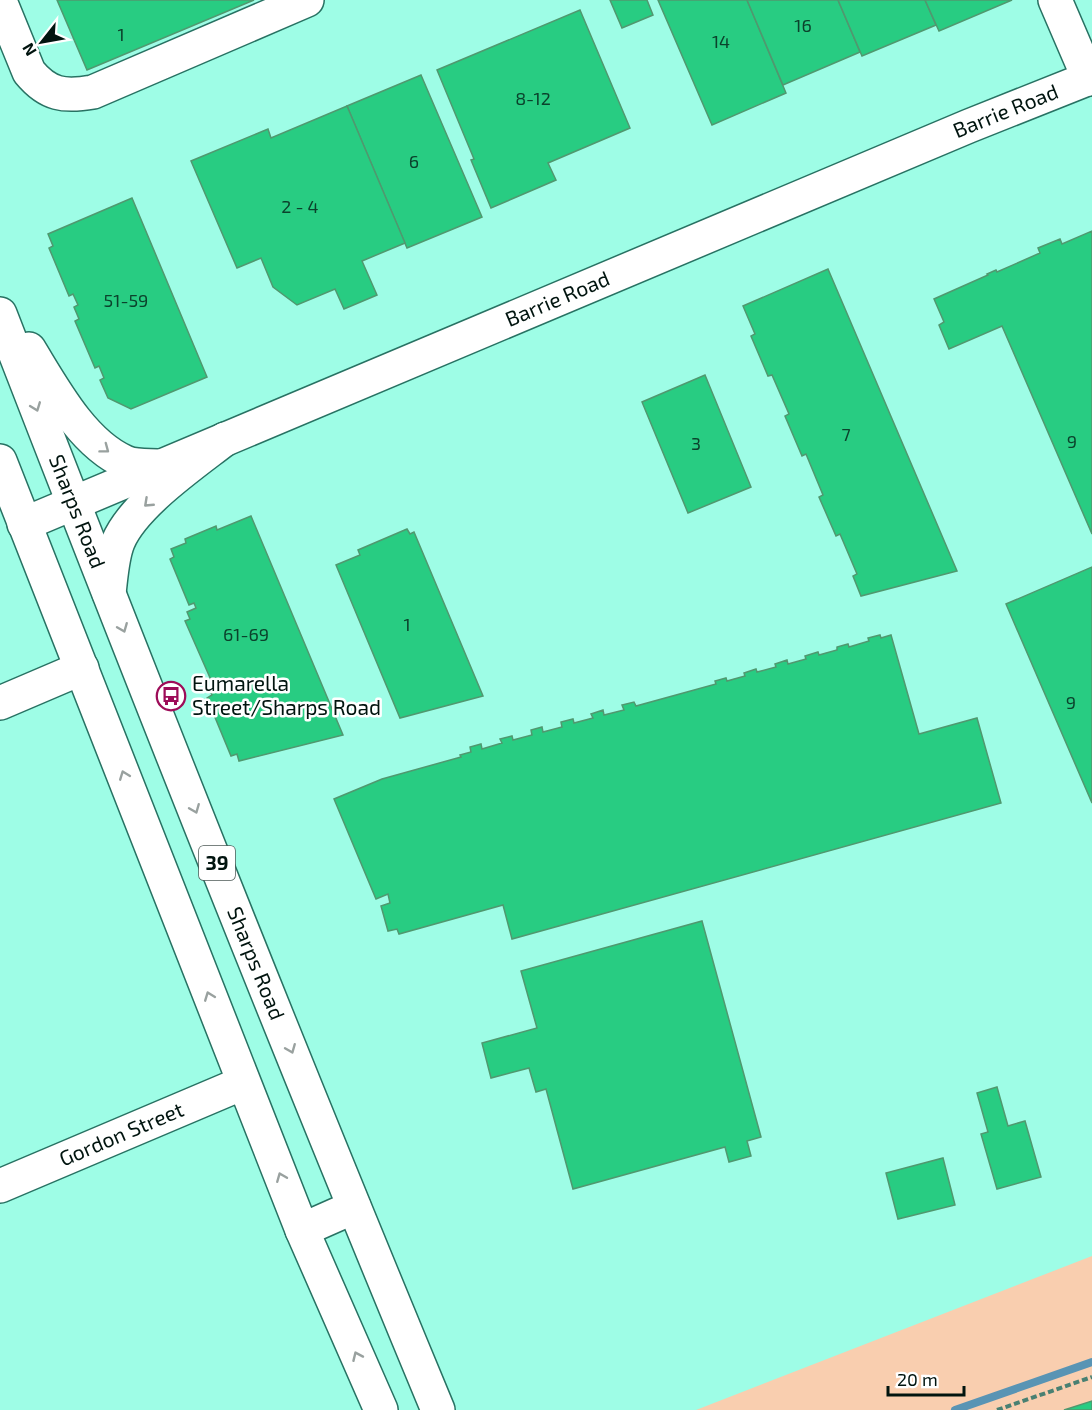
<svg xmlns="http://www.w3.org/2000/svg" width="1092" height="1410" font-family="'Exo 2',sans-serif">
<style>
.green{fill:#f9ceaf}
.lines{fill:none;stroke-linecap:round;stroke-linejoin:round}
.stream{stroke:#5994b4;stroke-width:8}
.building{fill:#28cc82;stroke:#50986f;stroke-width:1.5}
.minor-casing{stroke:#287263;stroke-width:36}
.major-casing{stroke:#287263;stroke-width:36}
.path{stroke:#498072;stroke-width:4;stroke-dasharray:6 3;stroke-linecap:butt}
.minor{stroke:#fff;stroke-width:33}
.major{stroke:#fff;stroke-width:33}
.oneway{stroke:#99a19f}
.labels{text-anchor:middle;stroke-width:5;stroke-linejoin:round;paint-order:stroke}
.number-label{font-size:18px;fill:#0b422c}
.shield{fill:#fff;stroke:#4d5a57;stroke-width:1.5}
.shield-label{font-size:20px;font-weight:bold;fill:#01140f}
.street-label{font-size:21px;fill:#01140f;stroke:#fff}
.poi-label{font-size:21px;fill:#01140f;stroke:#fff;text-anchor:start}
</style>
<rect width="100%" height="100%" fill="#9efde6"/>
<!-- green -->
<path class="green" d="M1092,1256v145l-27,9h-369z"/>
<g class="lines">
<!-- stream -->
<path class="stream" d="M955,1410l137,-48"/>
</g>
<!-- building -->
<g class="building">
<path d="M57,0h197l-167,70z"/>
<path d="M610,0h37l6,15 -31,13z"/>
<path d="M658,0h89l39,93 -74,32z"/>
<path d="M747,0h91l22,52 -77,33z"/>
<path d="M838,0h87l11,25 -74,31z"/>
<path d="M925,0h87l-73,31z"/>
<path d="M580,10l50,118 -82,35 8,17 -65,28 -20,-48 3,-1 -37,-89z"/>
<path d="M421,75l61,142 -75,31 -60,-142z"/>
<path d="M347,106l58,137 -43,18 15,34 -33,14 -9,-20 -38,16 -24,-18 -12,-29 -24,10 -46,-107 77,-32 3,9z"/>
<path d="M132,198l75,179 -76,32 -23,-11 -8,-18 4,-2 -5,-12 -4,2 -20,-47 4,-2 -5,-12 4,-2 -5,-11 -4,2 -20,-48 4,-2 -5,-12z"/>
<path d="M1092,231v303l-90,-208 -53,23 -10,-24 5,-3 -10,-23 54,-24 -1,-1 9,-4 1,2 43,-19 -2,-5 22,-9 2,5z"/>
<path d="M828,269l129,302 -96,25 -8,-20 4,-2 -17,-40 -4,2 -17,-39 4,-2 -17,-41 -4,2 -17,-40 4,-2 -17,-39 -4,1 -17,-40 4,-2 -12,-28z"/>
<path d="M705,375l46,112 -63,26 -46,-111z"/>
<path d="M251,516l92,219 -104,26 -2,-7 -6,2 -24,-58 5,-3 -2,-5 8,-3 -3,-9 -4,2 -26,-59 5,-2 -3,-7 9,-4 -2,-5 -5,2 -19,-46 4,-2 -3,-8 15,-6 -1,-4 31,-13 1,4z"/>
<path d="M407,529l3,5 4,-2 69,164 -83,22 -64,-153 24,-10 -2,-5z"/>
<path d="M1092,567v236l-86,-199z"/>
<path d="M880,635l1,3 10,-3 28,99 58,-16 24,85 -489,136 -9,-34 -104,29 -2,-5 -9,2 -7,-25 9,-3 -2,-9 -12,5 -42,-100 48,-20 79,-22 -1,-2 11,-3 -1,-5 11,-3 1,5 20,-6 -2,-4 12,-3 1,4 19,-5 -1,-5 11,-3 1,5 19,-5 -1,-5 12,-3 1,4 19,-5 -2,-4 12,-4 1,5 20,-5 -2,-5 12,-3 2,4 80,-22 -1,-3 11,-3 1,3 18,-5 -1,-3 12,-4 1,3 19,-5 -1,-3 12,-4 1,4 18,-5 -1,-3 13,-4 1,3 18,-5v-3l11,-3 1,3 20,-6 -1,-3z"/>
<path d="M702,921l59,216 -14,4 4,15 -22,6 -4,-15 -152,42 -27,-100 -10,3 -7,-24 -38,10 -9,-35 55,-15 -16,-57z"/>
<path d="M997,1087l11,39 17,-5 16,56 -44,12 -16,-55 7,-2 -11,-39z"/>
<path d="M943,1158l12,47 -57,14 -12,-46z"/>
<path d="M1092,1401v9h-28z"/>
</g>
<g class="lines">
<!-- minor casing -->
<g class="minor-casing">
<g id="minor">
<path d="M1055,0l34,79"/>
<path d="M0,1l29,71c19,23 35,25 64,20l214,-92"/>
<path id="s1" d="M24,524l945,-398 123,-49"/>
<path d="M0,703l82,-35"/>
<path id="s2" d="M0,1186l243,-103"/>
</g>
</g>
<!-- major casing -->
<g class="major-casing">
<g id="major">
<path id="s3" d="M0,314c142,367 287,733 438,1096"/>
<path d="M29,349c24,39 53,94 96,113 11,5 25,3 37,4"/>
<path d="M0,461l302,769 79,180"/>
<path d="M109,593c2,-16 3,-36 9,-51 16,-38 75,-78 107,-103"/>
<path d="M302,1230l52,-23"/>
</g>
</g>
<!-- path -->
<path class="path" d="M997,1410l95,-33"/>
<!-- minor -->
<use href="#minor" class="minor"/>
<!-- major -->
<use href="#major" class="major"/>
</g>
<!-- one-way arrows -->
<defs><path id="oneway-chevron" d="M-2-3.5L2.5 0L-2 3.5" fill="none" stroke-width="1.6" stroke-linecap="round" stroke-linejoin="round" transform="scale(1.5)"/></defs>
<g class="oneway">
<use href="#oneway-chevron" transform="translate(36 407) rotate(69)"/>
<use href="#oneway-chevron" transform="translate(105 449) rotate(37)"/>
<use href="#oneway-chevron" transform="translate(148 503) rotate(137)"/>
<use href="#oneway-chevron" transform="translate(123 628) rotate(68)"/>
<use href="#oneway-chevron" transform="translate(124 775) rotate(-111)"/>
<use href="#oneway-chevron" transform="translate(195 809) rotate(68)"/>
<use href="#oneway-chevron" transform="translate(209 996) rotate(-111)"/>
<use href="#oneway-chevron" transform="translate(291 1049) rotate(68)"/>
<use href="#oneway-chevron" transform="translate(281 1177) rotate(-112)"/>
<use href="#oneway-chevron" transform="translate(357 1356) rotate(-114)"/>
</g>
<!-- icons -->
<defs>
<g id="bus-ring" transform="scale(1.5)"><circle r="9.5" fill="#fff" stroke="#9d0c58" stroke-width="1.5"/><path d="M-5-6H5V4H4V6H2V4H-2V6H-4V4H-5ZM-3.5-4V0h7V-4ZM-3.5 1.2v1.5H-2V1.2ZM2 1.2v1.5H3.5V1.2Z" fill="#9d0c58"/></g>
</defs>
<g fill-rule="evenodd">
<use href="#bus-ring" x="171" y="696"/>
</g>
<g class="labels">
<!-- number labels -->
<g class="number-label">
<text x="803" y="32">16</text>
<text x="121" y="41">1</text>
<text x="721" y="48">14</text>
<text x="533" y="105">8-12</text>
<text x="414" y="168">6</text>
<text x="300" y="213">2 - 4</text>
<text x="126" y="307">51-59</text>
<text x="846" y="441">7</text>
<text x="1072" y="448">9</text>
<text x="696" y="450">3</text>
<text x="407" y="631">1</text>
<text x="246" y="641">61-69</text>
<text x="1071" y="709">9</text>
</g>
<!-- shield labels -->
<rect class="shield" x="199" y="846" width="36" height="34" rx="4.5"/>
<g class="shield-label">
<text x="217" y="870">39</text>
</g>
<!-- street labels -->
<g class="street-label">
<text dy="7" stroke="none"><textPath href="#s1" startOffset="1065">Barrie Road</textPath></text>
<text dy="7" stroke="none"><textPath href="#s1" startOffset="579">Barrie Road</textPath></text>
<text dy="7" stroke="none"><textPath href="#s3" startOffset="212">Sharps Road</textPath></text>
<text dy="7" stroke="none"><textPath href="#s3" startOffset="698">Sharps Road</textPath></text>
<text dy="7" stroke="none"><textPath href="#s2" startOffset="132">Gordon Street</textPath></text>
</g>
<!-- poi labels -->
<g class="poi-label">
<text x="192" y="691">Eumarella<tspan x="192" dy="24">Street/Sharps Road</tspan></text>
</g>
</g>
<!-- north arrow -->
<g transform="translate(42 42) rotate(239)" stroke="#ffffff" stroke-width="4.5" paint-order="stroke">
<path d="M0-4.5L10 22L0 15L-10 22Z" fill="#01140f"/>
<text y="-9" font-size="16" font-weight="bold" text-anchor="middle" fill="#01140f">N</text>
</g>
<!-- scale -->
<path d="M888 1386v9h76v-9" fill="none" stroke="#01140f" stroke-width="3"/>
<text x="897" y="1386" font-size="18" fill="#01140f" stroke="#ffffff" stroke-width="4.5" paint-order="stroke">20 m</text>
</svg>
